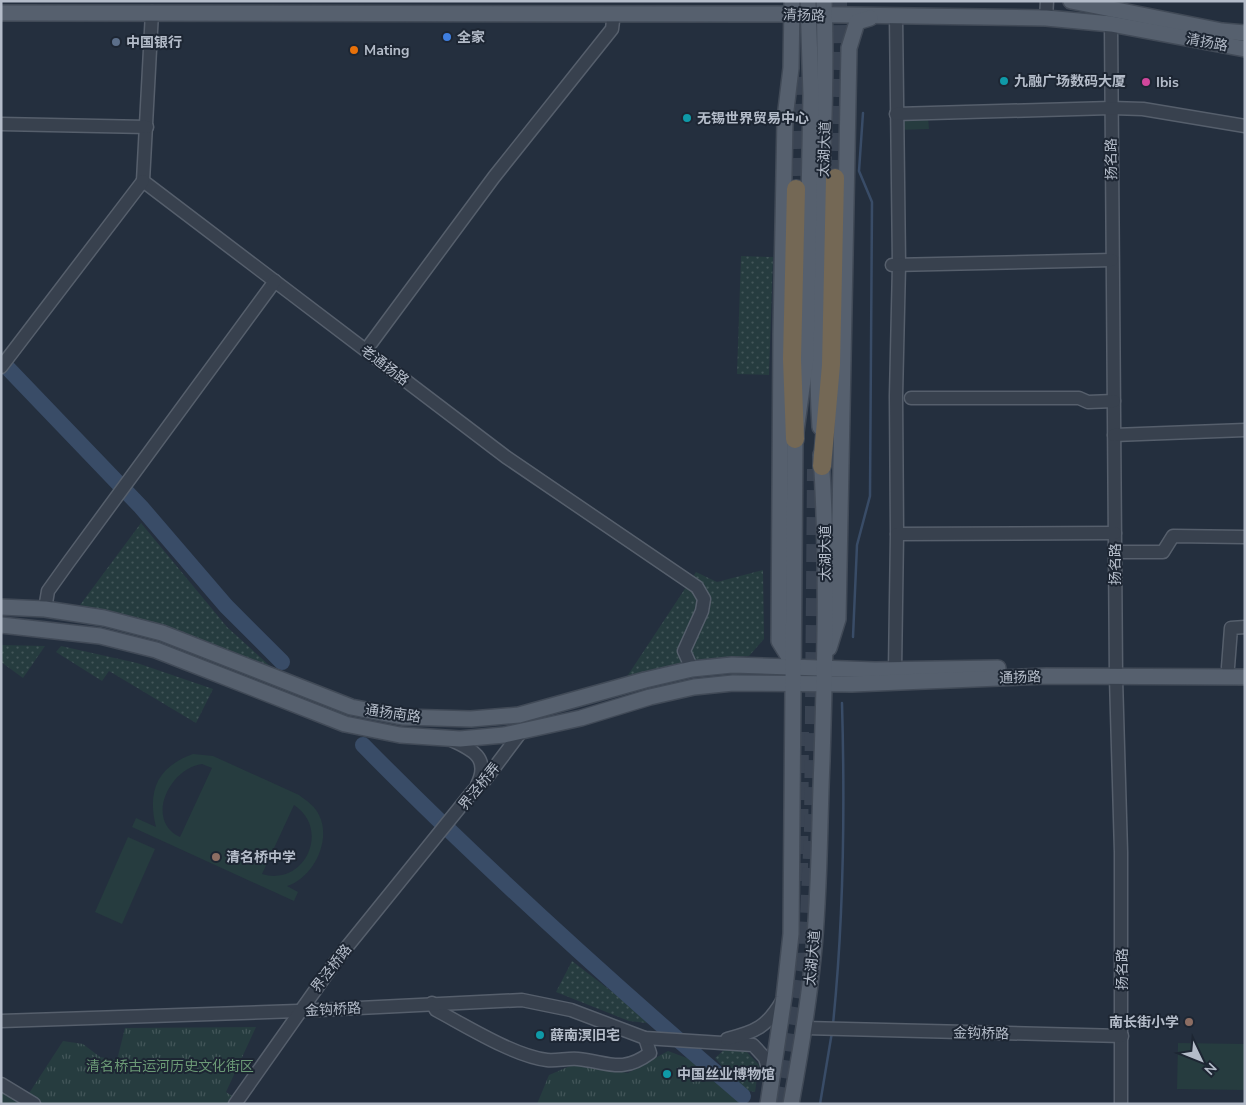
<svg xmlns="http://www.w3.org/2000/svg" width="1246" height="1105" font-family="'Nunito Sans','Noto Sans SC',sans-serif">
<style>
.grass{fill:url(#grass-dots)}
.park{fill:url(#park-tufts)}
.pitch{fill:#263c3f;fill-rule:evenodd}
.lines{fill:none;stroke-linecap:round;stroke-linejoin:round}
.stream{stroke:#394c67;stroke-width:2.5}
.river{stroke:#394c67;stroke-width:16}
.highway-tunnel{stroke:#3a4453;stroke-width:18;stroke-dasharray:18 9;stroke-linecap:butt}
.minor-casing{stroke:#565f6c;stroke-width:15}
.major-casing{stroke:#414a57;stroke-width:18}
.highway-casing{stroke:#434c59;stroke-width:20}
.minor{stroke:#38414e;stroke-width:12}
.major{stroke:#56606e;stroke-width:15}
.highway{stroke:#746855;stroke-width:18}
.shop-dot{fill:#3f7fe0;stroke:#1d2633;stroke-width:2}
.service-dot{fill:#5c6f8a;stroke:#1d2633;stroke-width:2}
.food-dot{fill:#e8710a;stroke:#1d2633;stroke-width:2}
.culture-dot{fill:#0f9aa8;stroke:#1d2633;stroke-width:2}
.hotel-dot{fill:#d1479c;stroke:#1d2633;stroke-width:2}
.education-dot{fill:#8d6e63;stroke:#1d2633;stroke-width:2}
.labels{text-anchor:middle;stroke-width:4;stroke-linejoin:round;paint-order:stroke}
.street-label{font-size:14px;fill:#b4bcc9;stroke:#1d2633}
.poi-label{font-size:14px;font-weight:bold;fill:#b4bcc9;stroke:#1d2633;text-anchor:start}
.park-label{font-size:14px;fill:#6b9a76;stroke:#1d2633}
</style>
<defs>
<pattern id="grass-dots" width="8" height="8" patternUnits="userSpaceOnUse" patternTransform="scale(1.25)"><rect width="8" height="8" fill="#263c3f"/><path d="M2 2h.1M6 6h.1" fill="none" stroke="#435659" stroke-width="1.8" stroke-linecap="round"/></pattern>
<pattern id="park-tufts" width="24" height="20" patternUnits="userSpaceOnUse" patternTransform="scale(1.25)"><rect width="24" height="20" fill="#263c3f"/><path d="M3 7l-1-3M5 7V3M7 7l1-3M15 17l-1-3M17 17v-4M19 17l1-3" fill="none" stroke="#435659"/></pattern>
</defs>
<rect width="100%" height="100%" fill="#242f3e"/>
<!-- grass -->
<g class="grass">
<path d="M741,256l32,1 -4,118 -32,-1z"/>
<path d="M141,523l86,104 44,40h-11l-92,-40 -88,-22z"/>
<path d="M763,570l1,69 -15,17 -43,5 -80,17 70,-106 21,10z"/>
<path d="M1,645l44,1 -22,32 -22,-16z"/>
<path d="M61,646l76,17 76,26 -17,34 -87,-52 -7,10 -46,-29z"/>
<path d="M572,961l56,43 19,19 -18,-2 -73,-29z"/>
<path d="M735,1049l11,2 13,14 -4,27 -11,-2 -29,-32 9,-8z"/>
</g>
<!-- park -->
<g class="park">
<path d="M256,1027l-30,65 19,12h-223l41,-63 20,3 17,13 17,3 8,-32z"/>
<path d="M668,1051l27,10 45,40 9,3h-212l12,-29 28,-12 51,10z"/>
<path d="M1,1092l21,12h-21z"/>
</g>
<!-- pitch -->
<g class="pitch">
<path d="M928,116l1,13 -29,1 -1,-13z"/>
<path d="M193,754l20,2 86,39c8,6 16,11 20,20 13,25 -6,63 -32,71l11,6 -4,9 -162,-74 4,-9 20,9c-9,-36 1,-60 37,-73zM202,764l10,4 -32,69c-36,-17 -10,-69 22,-73zM294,805c37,24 11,82 -32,69z"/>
<path d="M128,837l27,12 -33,75 -27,-12z"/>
<path d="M1178,1043l67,1v46l-68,-1z"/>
</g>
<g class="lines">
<!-- stream -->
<g class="stream">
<path d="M853,637l4,-92 13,-49 2,-294 -13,-31 4,-58"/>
<path d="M833,1024c11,-107 12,-214 9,-321"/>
<path d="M820,1104l12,-72"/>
</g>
<!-- river -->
<g class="river">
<path d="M1,361l140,146 85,99 56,56"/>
<path d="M363,745c121,123 250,239 380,351"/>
</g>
<!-- highway-tunnel -->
<g class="highway-tunnel">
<path d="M794,77l2,112"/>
<path d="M835,178l4,-127 -1,-50"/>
<path d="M799,881l1,-149"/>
<path d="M808,940l5,-111 3,-360"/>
<path d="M775,1104l23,-145v-35"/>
</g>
<!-- minor casing -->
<g class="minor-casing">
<g id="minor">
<path d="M152,12l-9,169 363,276 191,130 7,12 -2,12 -18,40 8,18"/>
<path d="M896,17l3,248 -3,131 1,138"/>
<path d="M1046,18l1,-17"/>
<path d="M1111,24l5,654 5,174v252"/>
<path d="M896,114l215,-6 32,1 102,17"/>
<path d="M1,124l146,3"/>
<path d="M892,265l220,-5"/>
<path d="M366,350l128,-173 118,-148 2,-16"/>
<path d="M1,367l142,-186"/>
<path d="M911,398h168l9,4 26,-1"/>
<path d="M1114,435l131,-5"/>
<path d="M1115,552h48l10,-16 72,1"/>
<path d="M45,609l3,-18 20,-28 207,-282"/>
<path d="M1228,667l3,-39 14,-1"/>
<path d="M895,670l2,-136 218,-1"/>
<path d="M449,739c22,10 42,18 28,46"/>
<path d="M432,1003l4,7c30,16 78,46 111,50 10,1 21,-2 31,-1 30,3 44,15 72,-6l-5,-15"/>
<path d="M1,1021l297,-10 224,-11 49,10 74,28 108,7 12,13 6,20"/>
<path d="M805,1028l317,8"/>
<path d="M727,1039c28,-7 40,-12 55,-38"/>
<path d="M1,1084l33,20"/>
<path d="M235,1104l103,-146 135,-167 12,-11 36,-48"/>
</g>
</g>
<!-- major casing -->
<g class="major-casing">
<g id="major">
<path d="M792,1l-1,67 -6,50 -4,216 -2,307 16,26"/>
<path d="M1071,1l151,30 23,2"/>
<path d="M1,13l777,1 268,4 65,6 134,25"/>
<path d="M820,427c-9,-142 9,-284 4,-426"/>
<path d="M1,607l44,2 59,9 58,15 189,74 51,10 69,2 48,-4 126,-35 47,-11 40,-4 143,5 123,-2"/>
<path d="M1,625l99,11 56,14 189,74 55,11 60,4 44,-4 77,-17 69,-21 44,-10 39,-4 119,1 194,-8 199,1"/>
<path d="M829,648l9,-29 11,-571 8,-26 13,-4"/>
<path d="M768,1104l16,-107 7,-63 4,-495 11,-81 5,-263 -3,-94"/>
<path d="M791,1104c9,-49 17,-97 22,-146 7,-65 6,-131 9,-197 3,-102 6,-204 -1,-306"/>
</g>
</g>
<!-- highway casing -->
<g class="highway-casing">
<g id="highway">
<path d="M795,439l-3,-80 4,-170"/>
<path d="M822,466l9,-101 4,-187"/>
</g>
</g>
<!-- minor -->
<use href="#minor" class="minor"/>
<!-- major -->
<use href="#major" class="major"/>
<!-- highway -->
<use href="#highway" class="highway"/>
</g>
<!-- markers -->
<circle class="shop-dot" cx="447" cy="37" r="5"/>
<circle class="service-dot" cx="116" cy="42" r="5"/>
<circle class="food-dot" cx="354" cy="50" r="5"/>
<g class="culture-dot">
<circle cx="1004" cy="81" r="5"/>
<circle cx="687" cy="118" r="5"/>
<circle cx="540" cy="1035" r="5"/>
<circle cx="667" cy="1074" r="5"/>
</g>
<circle class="hotel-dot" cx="1146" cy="82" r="5"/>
<g class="education-dot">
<circle cx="216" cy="857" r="5"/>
<circle cx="1189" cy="1022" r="5"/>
</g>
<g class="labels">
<!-- street labels -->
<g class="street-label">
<text transform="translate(804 15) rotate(2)" y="5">清扬路</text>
<text transform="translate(1207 42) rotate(10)" y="5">清扬路</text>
<text transform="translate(824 149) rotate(-88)" y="5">太湖大道</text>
<text transform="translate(1111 159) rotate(-91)" y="5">扬名路</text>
<text transform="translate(385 365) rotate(37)" y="5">老通扬路</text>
<text transform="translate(825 553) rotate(-90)" y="5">太湖大道</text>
<text transform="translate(1115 564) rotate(-90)" y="5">扬名路</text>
<text transform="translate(1020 677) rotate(-2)" y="5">通扬路</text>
<text transform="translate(393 713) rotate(8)" y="5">通扬南路</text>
<text transform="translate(479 786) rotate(-51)" y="5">界泾桥弄</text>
<text transform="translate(812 958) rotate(-85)" y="5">太湖大道</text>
<text transform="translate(331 968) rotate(-52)" y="5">界泾桥路</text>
<text transform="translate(1122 969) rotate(-90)" y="5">扬名路</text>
<text transform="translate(333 1009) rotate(-3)" y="5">金钩桥路</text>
<text transform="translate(981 1033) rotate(1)" y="5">金钩桥路</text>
</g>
<!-- poi labels -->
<g class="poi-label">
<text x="457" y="42">全家</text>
<text x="126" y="47">中国银行</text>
<text x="364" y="55">Mating</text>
<text x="1014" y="86">九融广场数码大厦</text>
<text x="1156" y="87">Ibis</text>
<text x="697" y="123">无锡世界贸易中心</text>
<text x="226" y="862">清名桥中学</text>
<text x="1179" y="1027" text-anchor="end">南长街小学</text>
<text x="550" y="1040">薛南溟旧宅</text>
<text x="677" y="1079">中国丝业博物馆</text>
</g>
<!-- park labels -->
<g class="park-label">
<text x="170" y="1071">清名桥古运河历史文化街区</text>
</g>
</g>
<!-- border -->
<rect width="1246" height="1105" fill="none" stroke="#b4bcc9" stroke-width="5"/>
<!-- north arrow -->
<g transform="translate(1201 1060) rotate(133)" stroke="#1d2633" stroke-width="4" paint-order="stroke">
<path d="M0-4L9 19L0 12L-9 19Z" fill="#b4bcc9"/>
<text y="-8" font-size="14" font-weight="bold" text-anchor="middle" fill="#b4bcc9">N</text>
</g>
</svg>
